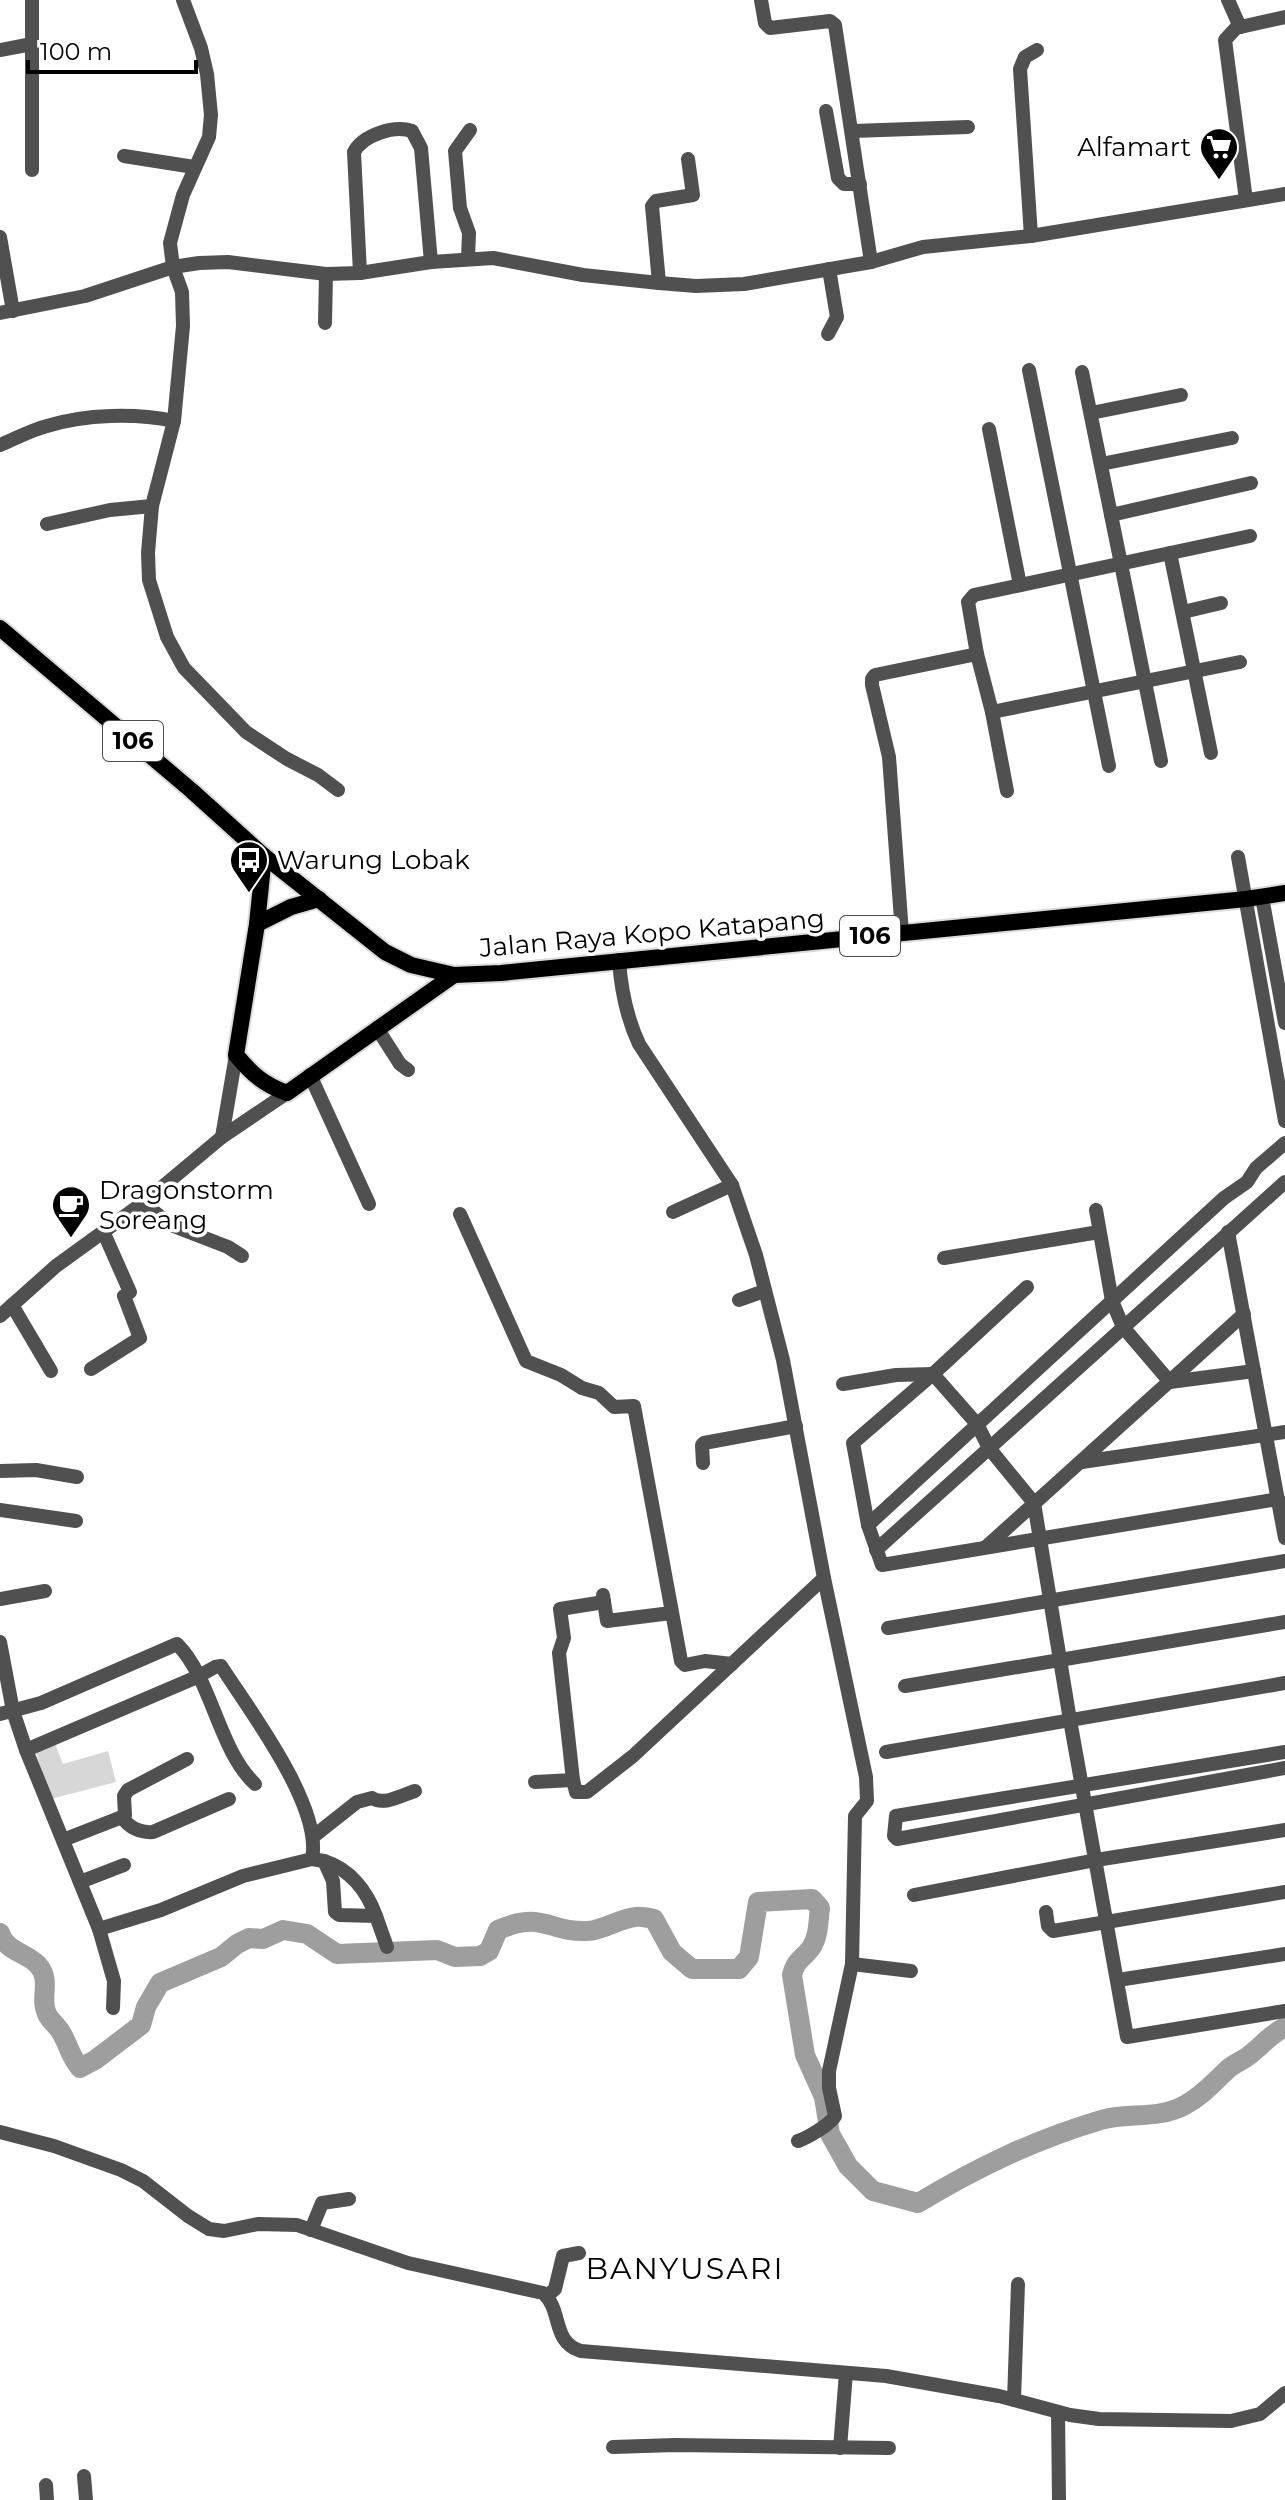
<svg xmlns="http://www.w3.org/2000/svg" width="1285" height="2500" font-family="Montserrat,sans-serif">
<style>
.green{fill:#d7d7d7}
.lines{fill:none;stroke-linecap:round;stroke-linejoin:round}
.river{stroke:#9e9e9e;stroke-width:20}
.major-casing{stroke:#dbdbdb;stroke-width:20}
.minor{stroke:#505050;stroke-width:14}
.major{stroke:#000;stroke-width:16}
.labels{text-anchor:middle;stroke-width:7;stroke-linejoin:round;paint-order:stroke}
.shield{fill:#fff;stroke:#4c4c4c;stroke-width:2}
.shield-label{font-size:24px;font-weight:bold;fill:#000}
.poi-label{font-size:26px;fill:#000;stroke:#fff;text-anchor:start}
.street-label{font-size:26px;fill:#000;stroke:#fff}
.quarter-label{font-size:30px;letter-spacing:2px;fill:#000;stroke:#fff}
</style>
<rect width="100%" height="100%" fill="#fff"/>
<!-- green -->
<path class="green" d="M53,1739l10,25 45,-13 8,31 -65,17 -16,-49z"/>
<g class="lines">
<!-- river -->
<path class="river" d="M0,1933c5,18 27,20 38,32 14,16 1,32 9,49 3,7 12,13 15,20 8,14 7,20 18,34l15,-8 46,-35 5,-18 14,-24 61,-26 16,-13 12,-6 14,1 20,-9 24,4 30,20 100,-4 18,7 25,-1 9,-5 9,-21c45,-20 51,3 90,1 17,-1 32,-13 48,-14 5,-1 13,1 18,2l18,33 20,17h47l10,-12 9,-55 54,-3 8,9c-2,14 -1,28 -9,40 -9,12 -15,11 -19,27l13,80 19,42 6,37 18,32 25,25 45,12c60,-36 116,-63 183,-83 26,-8 57,0 84,-15 17,-9 28,-22 42,-35 7,-7 18,-10 25,-17 14,-11 16,-17 33,-26"/>
<!-- major casing -->
<g class="major-casing">
<g id="major">
<path d="M0,628l192,163 72,65 121,96 26,13 43,10 47,-2 745,-74 39,-6"/>
<path d="M264,856l-7,68 -21,131c16,19 27,29 51,38l167,-118"/>
<path d="M257,924l34,-17 28,-8"/>
</g>
</g>
<!-- minor -->
<g class="minor">
<path d="M183,0l18,48 6,26 4,41 -2,22 -26,58 -13,48 3,24 9,25 1,34 -9,95 -22,85 -4,47 1,27 18,57 17,31 62,64 41,27 31,16 20,15"/>
<path d="M761,0l4,23 5,5 60,-7 5,4 36,237"/>
<path d="M1228,0l12,27"/>
<path d="M0,50l32,-6"/>
<path d="M826,111l12,67 6,6h16"/>
<path d="M853,131l115,-4"/>
<path d="M124,156l70,11"/>
<path d="M32,170v-170"/>
<path d="M1246,200l-21,-160 11,-12 49,-11"/>
<path d="M1031,236l-11,-167 5,-12 12,-7"/>
<path d="M0,237l13,74"/>
<path d="M468,258l1,-25 -9,-25 -5,-57 15,-21"/>
<path d="M360,273l-6,-121c9,-17 40,-27 58,-21l9,17 10,114"/>
<path d="M659,283l-7,-77 4,-5 37,-6 -5,-36"/>
<path d="M0,313l85,-17 88,-29 26,-4 29,-1 98,12 34,-1 71,-11 62,-4 90,17 76,8 37,3 48,-2 127,-22 52,-15 108,-11 254,-42"/>
<path d="M325,323l1,-49"/>
<path d="M828,334l9,-17 -8,-48"/>
<path d="M1029,370l80,396"/>
<path d="M1082,372l79,389"/>
<path d="M1091,413l90,-18"/>
<path d="M989,429l31,156"/>
<path d="M0,445c15,-6 31,-15 47,-19 39,-12 88,-13 127,-5"/>
<path d="M1101,464l131,-26"/>
<path d="M1111,515l140,-32"/>
<path d="M47,524l63,-14 42,-4"/>
<path d="M1170,553l41,200"/>
<path d="M1183,612l38,-9"/>
<path d="M977,654l-9,-52 6,-7 276,-59"/>
<path d="M992,712l15,79"/>
<path d="M1238,857l47,264"/>
<path d="M1262,897l23,126"/>
<path d="M902,933l-13,-176 -17,-72v-6l3,-4 102,-21 15,58 248,-50"/>
<path d="M619,960c2,30 7,56 20,84l93,141 24,70 27,105 41,218 42,199 1,24 -12,15 -3,148 -23,107v17l6,28c-4,8 -28,22 -37,25"/>
<path d="M377,1028l23,36 8,6"/>
<path d="M310,1075l59,129"/>
<path d="M222,1137l14,-82"/>
<path d="M143,1203l28,22 57,22 14,9"/>
<path d="M1096,1210l16,91 11,26 47,55 84,-11"/>
<path d="M673,1212l59,-27"/>
<path d="M460,1214l66,147 35,14 21,13 17,5 15,14 20,-1 47,255 4,4 20,-4 27,3"/>
<path d="M1228,1232l57,306"/>
<path d="M944,1258l155,-26"/>
<path d="M1027,1287l-94,87 -80,69 15,82 14,40 396,-66"/>
<path d="M739,1300l25,-9"/>
<path d="M12,1305l39,66"/>
<path d="M0,1316l56,-50 87,-63 79,-66 65,-44"/>
<path d="M91,1369l49,-31 -16,-42 6,-4 -27,-61"/>
<path d="M843,1384l53,-9 37,-1 44,50 12,24 45,55 36,217 57,317 158,-26"/>
<path d="M1082,1462l203,-30"/>
<path d="M703,1463l-1,-18 2,-2 92,-17"/>
<path d="M0,1471l36,-1 41,7"/>
<path d="M0,1510l76,11"/>
<path d="M868,1525l356,-327 23,-16 9,-14 29,-25"/>
<path d="M986,1547l258,-233"/>
<path d="M876,1550l409,-368"/>
<path d="M603,1595l4,26 64,-8"/>
<path d="M0,1599l45,-8"/>
<path d="M888,1628l397,-67"/>
<path d="M0,1642l13,69 13,39 73,179 62,-19 82,-34 69,-17 12,2 9,20 2,31 4,3 37,1 11,31"/>
<path d="M905,1686l380,-64"/>
<path d="M0,1714l41,-11 136,-59c35,35 41,105 78,140"/>
<path d="M26,1750l171,-73 18,-10 6,-1c29,45 102,141 91,193"/>
<path d="M886,1752l399,-69"/>
<path d="M1285,1752l-389,64 -2,20 3,3 388,-71"/>
<path d="M573,1780l3,12h11l46,-36 191,-178"/>
<path d="M535,1782l38,-2 -14,-127 5,-15 -4,-29 44,-7"/>
<path d="M122,1817c7,11 19,16 31,15l76,-33"/>
<path d="M314,1836l43,-34 15,-4c12,8 30,-3 43,-7"/>
<path d="M63,1840l59,-23 3,-2 -1,-19 4,-6 59,-31"/>
<path d="M324,1861c26,8 43,30 52,55"/>
<path d="M80,1882l44,-17"/>
<path d="M914,1895l182,-35 189,-30"/>
<path d="M1046,1912l2,14 5,5 232,-39"/>
<path d="M99,1929l15,52 -1,27"/>
<path d="M852,1964l59,7"/>
<path d="M1118,1980l167,-26"/>
<path d="M0,2132l54,14 67,24 22,11 45,35 21,13 15,2 34,-7 39,1 111,38 135,30c20,17 8,49 38,58l305,25 113,20 71,19 29,4 132,2 29,-7 25,-21"/>
<path d="M311,2230l11,-27 27,-4"/>
<path d="M547,2296l8,-7 8,-33 16,-3"/>
<path d="M1014,2400l4,-116"/>
<path d="M1058,2412l1,88"/>
<path d="M613,2447l62,-2 214,3"/>
<path d="M840,2448l6,-75"/>
<path d="M84,2476l2,24"/>
<path d="M46,2485l1,15"/>
</g>
<!-- major -->
<use href="#major" class="major"/>
</g>
<!-- icons -->
<defs>
<g id="supermarket-pin" transform="scale(2)"><path d="M0 17L-7.5 6A9.5 9.5 0 1 1 7.5 6Z" fill="#000" stroke="#fff"/><path d="M-6-5.5h2.5l.6 2H6L4.5 2H-2.5L-4.4-4H-6ZM-1.5 3.2a1.3 1.3 0 1 0 .1 0ZM3 3.2a1.3 1.3 0 1 0 .1 0Z" fill="#fff"/></g>
<g id="bus-pin" transform="scale(2)"><path d="M0 17L-7.5 6A9.5 9.5 0 1 1 7.5 6Z" fill="#000" stroke="#fff"/><path d="M-5-6H5V4H4V6H2V4H-2V6H-4V4H-5ZM-3.5-4V0h7V-4ZM-3.5 1.2v1.5H-2V1.2ZM2 1.2v1.5H3.5V1.2Z" fill="#fff"/></g>
<g id="cafe-pin" transform="scale(2)"><path d="M0 17L-7.5 6A9.5 9.5 0 1 1 7.5 6Z" fill="#000" stroke="#fff"/><path d="M-5.5-4.5H6V0H3Q3 3.5 0 3.5H-2.5Q-5.5 3.5-5.5 0ZM3-3.2v2h1.7v-2ZM-6 4.5H4V6H-6Z" fill="#fff"/></g>
</defs>
<g fill-rule="evenodd">
<use href="#supermarket-pin" x="1219" y="147"/>
<use href="#bus-pin" x="249" y="860"/>
<use href="#cafe-pin" x="71" y="1205"/>
</g>
<g class="labels">
<!-- shield labels -->
<g class="shield">
<rect x="103" y="721" width="60" height="40" rx="6"/>
<rect x="840" y="916" width="60" height="40" rx="6"/>
</g>
<g class="shield-label">
<text x="133" y="749">106</text>
<text x="870" y="944">106</text>
</g>
<!-- poi labels -->
<g class="poi-label">
<text x="1191" y="156" text-anchor="end">Alfamart</text>
<text x="277" y="869">Warung Lobak</text>
<text x="99" y="1199">Dragonstorm<tspan x="99" dy="30">Soreang</tspan></text>
</g>
<!-- street labels -->
<g class="street-label">
<text transform="translate(652 933) rotate(-5)" y="9">Jalan Raya Kopo Katapang</text>
</g>
<!-- quarter labels -->
<g class="quarter-label">
<text x="685" y="2279">BANYUSARI</text>
</g>
</g>
<!-- scale -->
<path d="M28 60v12h168v-12" fill="none" stroke="#000000" stroke-width="4"/>
<text x="40" y="60" font-size="24" fill="#000000" stroke="#ffffff" stroke-width="6" paint-order="stroke">100 m</text>
</svg>
